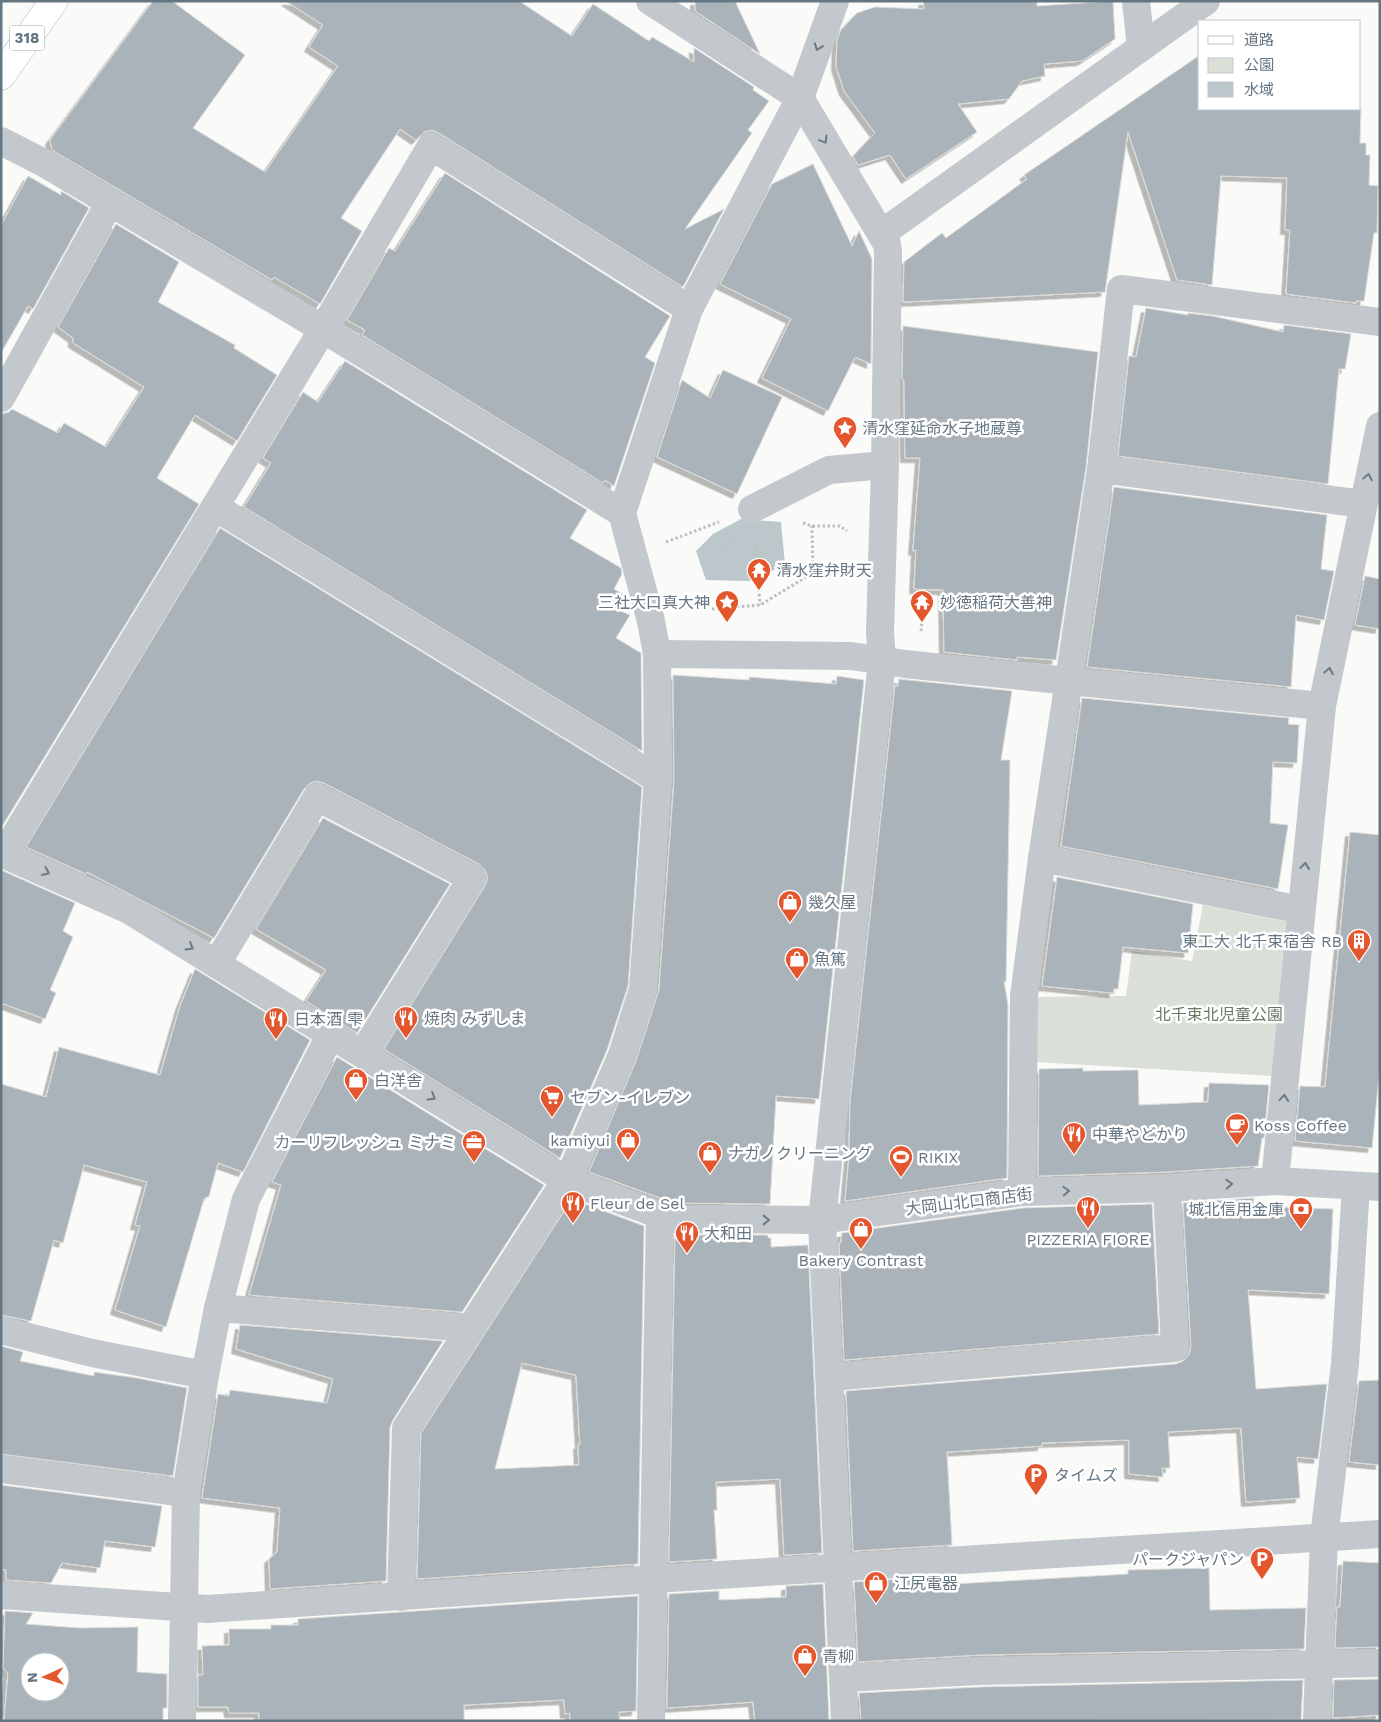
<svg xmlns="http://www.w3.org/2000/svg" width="1381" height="1722" font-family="'Work Sans','Noto Sans JP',sans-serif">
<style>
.green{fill:#dadfd7}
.water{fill:#bbc7cb}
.building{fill:#aab3b9;stroke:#dcdcda;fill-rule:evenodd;filter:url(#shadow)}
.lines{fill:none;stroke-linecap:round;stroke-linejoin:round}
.major-casing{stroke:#b5babe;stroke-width:29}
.path{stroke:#bbbfc2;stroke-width:3;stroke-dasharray:2.5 2.5;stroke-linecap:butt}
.minor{stroke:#c3c8cc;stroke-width:28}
.major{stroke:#fff;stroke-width:28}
.oneway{stroke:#6a7a87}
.labels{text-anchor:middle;stroke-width:5;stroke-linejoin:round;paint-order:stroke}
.shield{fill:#fff;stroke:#939fa8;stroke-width:1}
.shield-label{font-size:15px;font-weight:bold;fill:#657683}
.poi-label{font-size:16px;fill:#657683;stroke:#fff;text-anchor:start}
.park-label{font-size:16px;fill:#687a64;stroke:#fff}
.street-label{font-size:16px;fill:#657683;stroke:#fff}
</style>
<defs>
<filter id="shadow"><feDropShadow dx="-4.5" dy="4.5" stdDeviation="0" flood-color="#0004"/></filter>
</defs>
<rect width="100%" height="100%" fill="#fafaf8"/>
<!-- green -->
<path class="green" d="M1203,905l84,17 -15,154 -236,-14 -1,-65 91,-1 6,-45 60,10z"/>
<!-- water -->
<path class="water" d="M741,519l40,3 4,43 -36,16 -43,-1 -10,-29 17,-17z"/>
<!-- building -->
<g class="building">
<path d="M153,1h19l73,54 -52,73 72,44 73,-106 -29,-19 14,-22 -37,-24h233l53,35 21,-32 56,37 3,-4 42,25v-14l60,39 -1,3 16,11 -21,29 4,3 -67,96 39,-20 -41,78 -244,-154 -7,-3 -8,2 -8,8 -16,-11 -59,89 21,13 -42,73 -46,-27 -2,3 -220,-130 -2,-10z"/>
<path d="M695,1h40l25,53 -65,-43z"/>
<path d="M923,1h114v5l76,-5 2,38 -33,22 -38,3 1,12 -23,5 -13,18 -51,5 19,28 -71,47 -16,-24 -32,10 -5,-9 22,-23 -31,-42 -8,-25 1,-26 4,-10 16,-17 18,-6 49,2z"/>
<path d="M1200,55v54h161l-1,34h6v12h4l-1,30 9,1 -1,47h-3l-10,68h-8v2l-70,-9 4,-64h-5l2,-52 -66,-2 -9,109 -35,-5 -49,-148 -23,160 -202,10 1,-40 38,-29 4,5 81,-59 -3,-4z"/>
<path d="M813,164l39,82 7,-15 13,28 -1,105 -16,-7 -27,54 -66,-33 29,-59 -71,-35 52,-100z"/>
<path d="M445,173l225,143 -25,41 10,6 -41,123 -9,-6 -2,3 -241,-148 3,-5 -18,-10 42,-72 6,3z"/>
<path d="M28,176l33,19v-4l28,17 -56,101 -5,-3 -27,47v-128z"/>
<path d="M116,224l63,38 -21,40 77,43 -1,3 43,27 -40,66 -42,-26 -38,63 42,26 -198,324v-414l8,-2 3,-3 46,24 6,-10 42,24 38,-60 -71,-44v-5l-15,-11z"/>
<path d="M1146,308l42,7v-2l25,3 70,16 1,-7 67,9 -6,35h-6l-11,115 -210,-28 11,-100 7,1z"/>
<path d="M903,326l195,26 -12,115 -30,193 -39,-3v3l-73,-8 -1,-62 -29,-1 2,-39 -3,1 7,-93h-15l-1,-78 -2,-1z"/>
<path d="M345,361l242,149 -17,28 51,30 1,6 -8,15 15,9 -8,13 9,4 -14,23 25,15 1,98 -398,-244 27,-44 -8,-5 40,-66 15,10z"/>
<path d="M723,370l59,27 -45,97 -80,-37 25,-77 28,18z"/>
<path d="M1114,487l213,28 -6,54 13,2 -10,49 -28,-5 -5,72 -204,-20z"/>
<path d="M220,528l422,259 -14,199 -21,64 -47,108 -176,-109 101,-163 3,-8 -3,-8 -6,-6 -155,-81 -8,-2 -7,3 -5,5 -90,149 -127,-66 -1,2 -60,-27z"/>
<path d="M1365,576l15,3v50l-25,-4z"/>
<path d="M673,675l76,5v-3l87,7 1,-8 27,4 -45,419 -43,-3 -6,108 -96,-1 -85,-31 47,-111 23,-71 15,-210z"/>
<path d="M899,679l113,12 -11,69h9l-4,222 -2,-1 4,24 -1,173 -162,23 4,-44 1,-55 45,-416h3z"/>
<path d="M1082,698l207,20 -1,6 11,1 -2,38 -24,-1 -3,61 18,2 -10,64 -217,-43z"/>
<path d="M323,818l127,66 -93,149 -51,-32 20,-31 -70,-41z"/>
<path d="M1350,832l30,3v231l-8,82 -77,-7 5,-55 25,1z"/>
<path d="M1,870l74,33 -12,28 10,6 -23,53 6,3 -11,26 -44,-16z"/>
<path d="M1057,877l136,27 -5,49 -65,-6 -5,42h-4l-1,4 -71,-7z"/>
<path d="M195,969l115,71 -67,132 -25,-9 -9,33 -5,3 -38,128 -51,-17 25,-84 -5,-1 12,-43 -63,-17 -21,78 -9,-3 -23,81 -30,-6v-231l45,13 13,-50 101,28 20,-69z"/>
<path d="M337,1057l207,128 -82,127 -213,-17 32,-110 -9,-3z"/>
<path d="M1083,1068v3l55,-1 1,35 69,-3 1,-19 60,2 -5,53h-2l-4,28 -92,6 -128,4 1,-107z"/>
<path d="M1254,1198l-1,8 80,3 -4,85 -81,-4 8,99 71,-5 -9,75 -21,-2 3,41 -54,4 -5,-74 -73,4 2,36h-8l1,9 -34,-3v-34l-87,3v3l-95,6 5,93 -99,6 -7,-160 330,-27 7,-3 6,-6 2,-8 -8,-144z"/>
<path d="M572,1199l72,27 -6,338 -221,15 4,-146zM522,1363l54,12 4,70h-2l1,20 -84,4z"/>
<path d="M1152,1204l7,130 -315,26 -5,-117h2l1,-10 181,-25z"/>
<path d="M675,1235h93v3h3v9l37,-2 14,308 -38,2 -4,-76 -64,3 1,28h-3l3,49 -48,3z"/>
<path d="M240,1325l203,16 -50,79 -3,7 -4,154 -116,8 -1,-30 8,-7 3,-44 -78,-10 16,-104 11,2 1,-6 97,13 6,-24 -97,-30z"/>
<path d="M1,1346l22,6 -3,9 74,15v-4l43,6 50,10 -14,88 -172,-22z"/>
<path d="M1380,1380v85l-31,-3 10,-81z"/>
<path d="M1,1485l161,21 -7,41 -50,-6 -5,27 -38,-5 -11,20 -45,-3v-10l-5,-1z"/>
<path d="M1343,1561l37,2v84l-45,1 2,-41h3z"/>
<path d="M1209,1568l1,42 96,-2 -2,41 -325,6 -121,7 -4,-80 100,-6v8l174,-10v-4z"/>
<path d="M823,1584l6,137h-74l-2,-19 -86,6 2,-114 50,-3v9l67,-3v-11z"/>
<path d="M638,1596l-2,115 -17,1 1,9h-50v-8l-5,1 -1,-14 -100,5v16h-205v-8h-30l-1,-6h-30v-32h5l-1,-29 27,-1v-16h42v-4h27v-6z"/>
<path d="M5,1611l28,2 -7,11 54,4 58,-1 -1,45 30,2v34h-4v13h-159l4,-48 -5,-5zM30,1662h30v30h-30z"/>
<path d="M1380,1679v36l-47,3 1,-38z"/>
<path d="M1303,1680l-2,40 -440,1 -2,-28 121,-6z"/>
</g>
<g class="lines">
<!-- major casing -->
<g class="major-casing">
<path id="major" d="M1,76l53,-75"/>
</g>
<!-- path -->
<g class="path">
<path d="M803,523l9,3h28l7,5"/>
<path d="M666,542l53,-20"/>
<path d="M755,544l5,61"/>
<path d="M725,546l6,-8"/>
<path d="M712,609l48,-4 53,-32 -1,-47"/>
<path d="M921,631l1,-10"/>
</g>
<!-- minor -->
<g class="minor">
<path d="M650,1l150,97 81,136"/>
<path d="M1136,1l5,46"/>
<path d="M1,141l43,22 279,166 299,184"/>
<path d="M1,398l109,-196"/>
<path d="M1101,469l262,35"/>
<path d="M215,507l443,272"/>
<path d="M752,509l77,-39 56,-5"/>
<path d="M657,654l194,2 54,8 164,17 253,25"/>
<path d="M1,853l128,57 437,270 105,39 151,1 200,-28 145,-4 108,-7 105,6"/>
<path d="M4,854l319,-525 108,-183 258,163"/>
<path d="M1042,858l259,52"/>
<path d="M217,963l100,-166 155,81 -109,175"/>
<path d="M1275,1181l47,-475 58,-280"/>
<path d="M1022,1192l2,-196 18,-138 59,-389 20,-180 259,33"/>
<path d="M218,1308l253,20"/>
<path d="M1,1330l91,23 113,22"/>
<path d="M830,1377l345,-29 -8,-160"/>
<path d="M1,1469l185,24"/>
<path d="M1,1595l206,14 447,-30 726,-45"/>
<path d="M401,1597l5,-169 160,-248 9,-16 47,-109 21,-66 15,-210 -1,-125 -6,-33 -29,-108 67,-204 111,-211 35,-97"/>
<path d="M843,1678l136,-7 401,-8"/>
<path d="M182,1721l4,-228 19,-118 13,-67 28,-109 85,-165"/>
<path d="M651,1721l9,-507"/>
<path d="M845,1721l-23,-501 60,-559 -2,-29 5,-167 3,-212 -1,-9 -6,-10 325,-233"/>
<path d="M1317,1721l7,-184 21,-173 11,-178"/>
</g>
<!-- major -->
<use href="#major" class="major"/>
</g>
<!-- one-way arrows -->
<defs><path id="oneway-chevron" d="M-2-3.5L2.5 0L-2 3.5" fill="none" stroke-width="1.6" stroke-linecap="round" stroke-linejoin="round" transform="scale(1.25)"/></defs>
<g class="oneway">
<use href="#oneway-chevron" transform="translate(818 47) rotate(110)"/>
<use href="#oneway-chevron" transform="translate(824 140) rotate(59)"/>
<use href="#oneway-chevron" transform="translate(1368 477) rotate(-78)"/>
<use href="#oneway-chevron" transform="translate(1329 671) rotate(-79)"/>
<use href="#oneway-chevron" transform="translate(1305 866) rotate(-84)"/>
<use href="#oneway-chevron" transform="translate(46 872) rotate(24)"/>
<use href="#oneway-chevron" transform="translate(190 947) rotate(31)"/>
<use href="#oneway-chevron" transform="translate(432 1097) rotate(32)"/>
<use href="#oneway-chevron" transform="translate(1284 1098) rotate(-85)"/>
<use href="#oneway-chevron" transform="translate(1229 1184) rotate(-3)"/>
<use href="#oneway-chevron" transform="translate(1066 1191) rotate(-2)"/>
<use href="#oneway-chevron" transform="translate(766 1220)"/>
</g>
<!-- icons -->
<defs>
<g id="sight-pin" transform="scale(1.25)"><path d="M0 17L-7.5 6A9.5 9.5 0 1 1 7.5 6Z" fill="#e4572e" stroke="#fff"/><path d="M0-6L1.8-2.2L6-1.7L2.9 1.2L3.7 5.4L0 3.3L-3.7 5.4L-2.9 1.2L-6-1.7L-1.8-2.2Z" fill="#fff"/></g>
<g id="temple-pin" transform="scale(1.25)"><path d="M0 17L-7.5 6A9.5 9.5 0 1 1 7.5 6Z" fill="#e4572e" stroke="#fff"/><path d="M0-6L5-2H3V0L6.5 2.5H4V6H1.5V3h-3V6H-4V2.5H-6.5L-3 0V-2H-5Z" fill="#fff"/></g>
<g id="shop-pin" transform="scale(1.25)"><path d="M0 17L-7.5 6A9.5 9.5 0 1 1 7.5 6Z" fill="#e4572e" stroke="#fff"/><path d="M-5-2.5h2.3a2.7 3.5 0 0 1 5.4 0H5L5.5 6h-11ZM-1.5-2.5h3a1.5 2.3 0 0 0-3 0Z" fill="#fff"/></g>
<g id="building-pin" transform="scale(1.25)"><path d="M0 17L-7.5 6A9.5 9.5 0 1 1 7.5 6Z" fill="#e4572e" stroke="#fff"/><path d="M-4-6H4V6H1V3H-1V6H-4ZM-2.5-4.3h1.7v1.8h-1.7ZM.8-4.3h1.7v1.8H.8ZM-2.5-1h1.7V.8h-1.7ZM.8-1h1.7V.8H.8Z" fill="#fff"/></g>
<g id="restaurant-pin" transform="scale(1.25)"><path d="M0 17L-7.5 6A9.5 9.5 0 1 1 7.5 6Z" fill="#e4572e" stroke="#fff"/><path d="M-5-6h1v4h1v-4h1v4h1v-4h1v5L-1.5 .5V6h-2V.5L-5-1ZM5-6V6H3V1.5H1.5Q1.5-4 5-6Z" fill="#fff"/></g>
<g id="supermarket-pin" transform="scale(1.25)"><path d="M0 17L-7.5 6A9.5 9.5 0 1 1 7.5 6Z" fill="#e4572e" stroke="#fff"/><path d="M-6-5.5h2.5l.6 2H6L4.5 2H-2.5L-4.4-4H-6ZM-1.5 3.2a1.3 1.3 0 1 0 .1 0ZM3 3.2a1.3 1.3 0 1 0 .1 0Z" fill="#fff"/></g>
<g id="cafe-pin" transform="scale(1.25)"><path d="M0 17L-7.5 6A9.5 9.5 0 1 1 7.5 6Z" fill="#e4572e" stroke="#fff"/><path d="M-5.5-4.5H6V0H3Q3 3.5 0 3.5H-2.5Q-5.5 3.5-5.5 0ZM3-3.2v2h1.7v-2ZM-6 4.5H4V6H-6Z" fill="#fff"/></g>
<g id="office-pin" transform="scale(1.25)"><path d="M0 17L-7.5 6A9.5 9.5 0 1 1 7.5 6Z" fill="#e4572e" stroke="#fff"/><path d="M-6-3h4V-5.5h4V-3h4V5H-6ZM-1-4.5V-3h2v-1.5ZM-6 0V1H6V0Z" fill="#fff"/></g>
<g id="stadium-pin" transform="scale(1.25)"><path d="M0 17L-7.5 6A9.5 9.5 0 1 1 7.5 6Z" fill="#e4572e" stroke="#fff"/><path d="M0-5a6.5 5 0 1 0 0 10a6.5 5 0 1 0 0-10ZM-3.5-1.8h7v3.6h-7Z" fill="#fff"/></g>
<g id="bank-pin" transform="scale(1.25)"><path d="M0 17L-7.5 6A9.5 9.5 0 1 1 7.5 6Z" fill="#e4572e" stroke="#fff"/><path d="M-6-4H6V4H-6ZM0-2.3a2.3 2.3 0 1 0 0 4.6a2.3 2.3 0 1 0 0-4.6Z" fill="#fff"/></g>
<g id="parking-pin" transform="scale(1.25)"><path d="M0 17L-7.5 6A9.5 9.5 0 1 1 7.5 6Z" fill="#e4572e" stroke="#fff"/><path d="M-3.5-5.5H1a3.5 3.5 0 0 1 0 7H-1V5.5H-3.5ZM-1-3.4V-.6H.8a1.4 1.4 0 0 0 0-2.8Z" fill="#fff"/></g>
</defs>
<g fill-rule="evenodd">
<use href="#sight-pin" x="845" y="428"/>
<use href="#temple-pin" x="759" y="570"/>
<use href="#sight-pin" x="727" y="602"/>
<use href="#temple-pin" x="922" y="602"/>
<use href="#shop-pin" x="790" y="902"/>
<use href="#building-pin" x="1359" y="941"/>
<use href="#shop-pin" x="797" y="959"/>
<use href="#restaurant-pin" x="406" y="1018"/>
<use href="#restaurant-pin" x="276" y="1019"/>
<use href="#shop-pin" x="356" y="1080"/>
<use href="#supermarket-pin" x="552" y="1097"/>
<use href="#cafe-pin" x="1237" y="1125"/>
<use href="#restaurant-pin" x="1074" y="1134"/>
<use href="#shop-pin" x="628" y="1140"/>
<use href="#office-pin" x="474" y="1142"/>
<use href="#shop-pin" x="710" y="1153"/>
<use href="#stadium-pin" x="901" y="1157"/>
<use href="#restaurant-pin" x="573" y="1203"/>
<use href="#restaurant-pin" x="1088" y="1208"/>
<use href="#bank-pin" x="1301" y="1209"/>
<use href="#shop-pin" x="861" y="1229"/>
<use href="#restaurant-pin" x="687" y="1233"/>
<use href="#parking-pin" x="1036" y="1475"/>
<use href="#parking-pin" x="1262" y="1559"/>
<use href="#shop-pin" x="876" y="1583"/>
<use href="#shop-pin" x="805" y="1656"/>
</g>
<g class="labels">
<!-- shield labels -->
<rect class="shield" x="9.5" y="25.5" width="35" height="25" rx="4"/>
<g class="shield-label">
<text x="27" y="43">318</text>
</g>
<!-- poi labels -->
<g class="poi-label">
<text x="862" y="434">清水窪延命水子地蔵尊</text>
<text x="776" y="576">清水窪弁財天</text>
<text x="710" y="608" text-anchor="end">三社大口真大神</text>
<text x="940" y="608">妙徳稲荷大善神</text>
<text x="808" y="908">幾久屋</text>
<text x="1342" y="947" text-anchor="end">東工大 北千束宿舎 RB</text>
<text x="814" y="965">魚篤</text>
<text x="424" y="1024">焼肉 みずしま</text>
<text x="294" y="1025">日本酒 雫</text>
<text x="374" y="1086">白洋舎</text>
<text x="570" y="1103">セブン-イレブン</text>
<text x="1254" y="1131">Koss Coffee</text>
<text x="1092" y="1140">中華やどかり</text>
<text x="610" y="1146" text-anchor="end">kamiyui</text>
<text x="456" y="1148" text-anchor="end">カーリフレッシュ ミナミ</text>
<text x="728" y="1159">ナガノクリーニング</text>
<text x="918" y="1163">RIKIX</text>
<text x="590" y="1209">Fleur de Sel</text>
<text x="1284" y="1215" text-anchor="end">城北信用金庫</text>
<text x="704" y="1239">大和田</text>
<text x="1088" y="1245" text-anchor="middle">PIZZERIA FIORE</text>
<text x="861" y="1266" text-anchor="middle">Bakery Contrast</text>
<text x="1054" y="1481">タイムズ</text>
<text x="1244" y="1565" text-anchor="end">パークジャパン</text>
<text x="894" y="1589">江尻電器</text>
<text x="822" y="1662">青柳</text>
</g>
<!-- park labels -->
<g class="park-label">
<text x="1219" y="1020">北千束北児童公園</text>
</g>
<!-- street labels -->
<g class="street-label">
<text transform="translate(969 1201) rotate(-7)" y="6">大岡山北口商店街</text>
</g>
</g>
<!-- border -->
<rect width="1381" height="1722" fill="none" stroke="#657683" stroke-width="5"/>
<!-- legend -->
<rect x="1198" y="20" width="162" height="90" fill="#ffffff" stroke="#c1c8cd"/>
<rect x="1208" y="36" width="25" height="8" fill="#ffffff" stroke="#c1c8cd"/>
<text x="1244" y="45" font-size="15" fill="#657683">道路</text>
<rect x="1208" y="58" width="25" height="15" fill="#dadfd7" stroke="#c1c8cd"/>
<text x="1244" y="70" font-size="15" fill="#657683">公園</text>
<rect x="1208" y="82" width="25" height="15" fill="#bbc7cb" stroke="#c1c8cd"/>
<text x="1244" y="95" font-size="15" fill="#657683">水域</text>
<!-- north arrow -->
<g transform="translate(45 1677) rotate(267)"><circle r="24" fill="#ffffff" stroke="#c1c8cd"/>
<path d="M0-4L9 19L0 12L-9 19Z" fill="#e4572e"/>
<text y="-8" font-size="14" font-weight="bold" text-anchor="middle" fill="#657683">N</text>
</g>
</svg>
